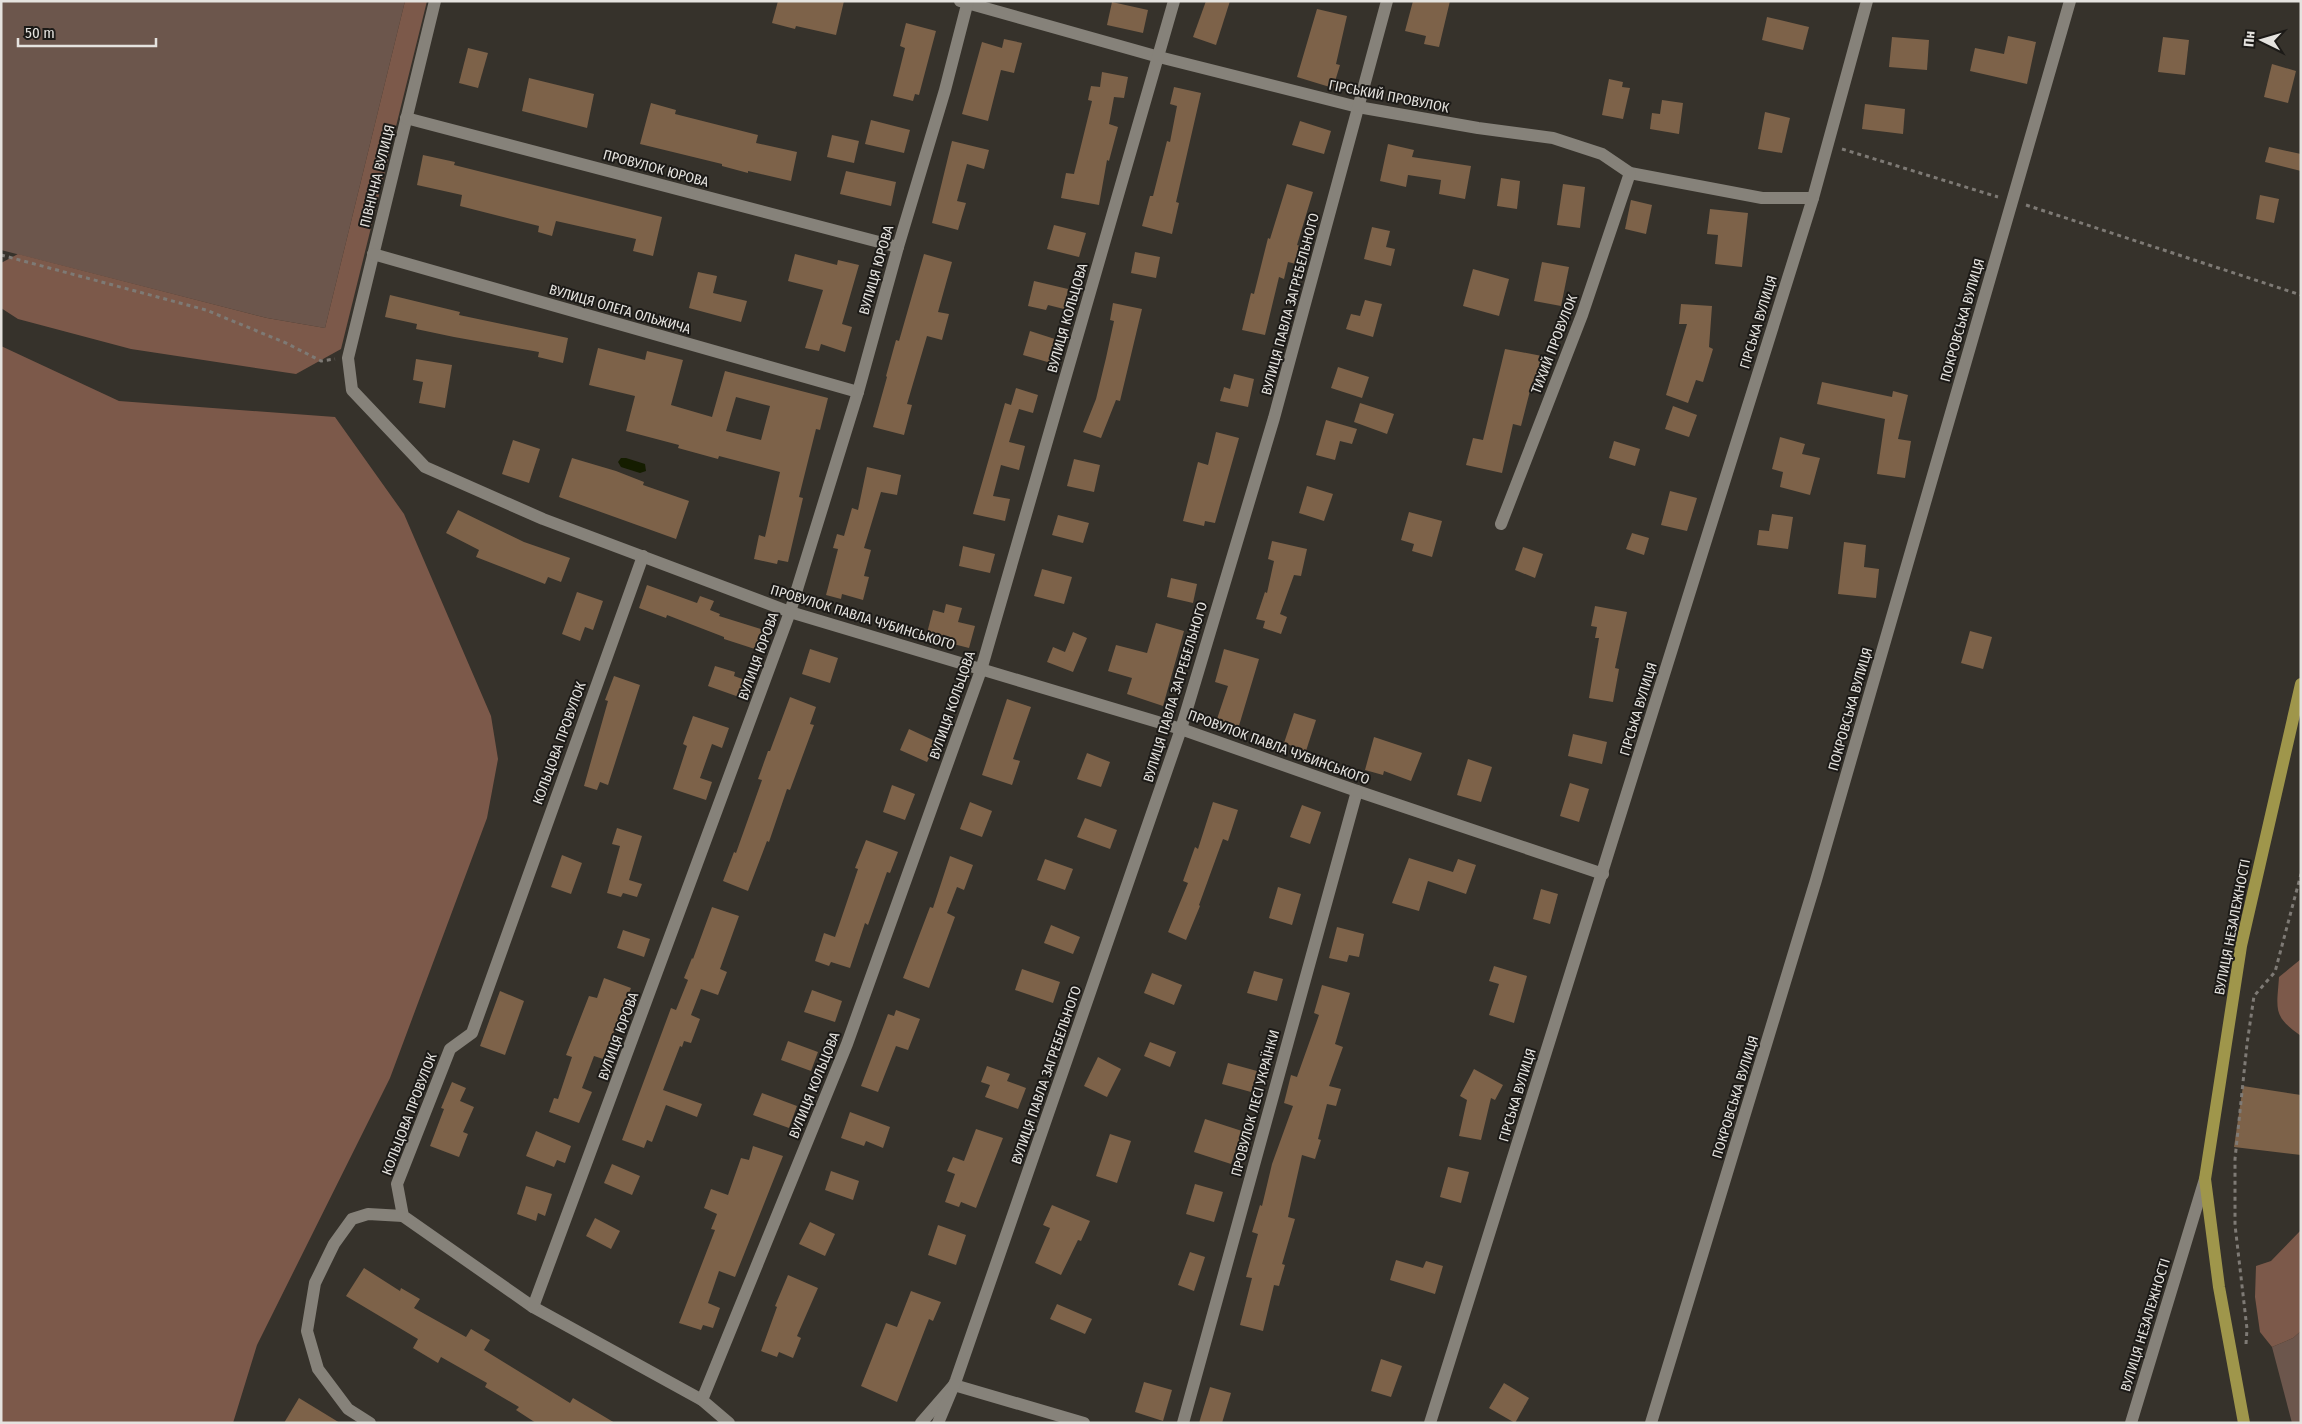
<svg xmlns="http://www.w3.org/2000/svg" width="2302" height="1424" font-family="'Fira Sans Condensed',sans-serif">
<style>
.green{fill:#6c564c}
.forest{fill:#7c594a}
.water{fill:#151d00}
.building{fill:#7d6249;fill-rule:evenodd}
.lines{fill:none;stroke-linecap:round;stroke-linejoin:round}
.path{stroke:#7e7a75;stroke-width:3;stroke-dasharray:4 4;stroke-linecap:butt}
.minor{stroke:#86827a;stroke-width:12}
.tertiary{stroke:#86827a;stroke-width:12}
.primary{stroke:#9f964b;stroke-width:12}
.labels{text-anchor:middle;stroke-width:4;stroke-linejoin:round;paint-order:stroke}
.street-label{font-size:14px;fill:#e5e3df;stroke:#1c1a17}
</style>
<rect width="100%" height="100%" fill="#36322b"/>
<!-- green -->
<g class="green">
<path d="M1,1h404l-80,327 -58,-10 -266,-68z"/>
<path d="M2301,1331v92h-9l-20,-76 21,-9z"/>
</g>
<!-- forest -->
<g class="forest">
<path d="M405,1h22l-86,348 -45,25 -165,-25 -113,-30 -17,-11v-45l17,-9 249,64 58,10z"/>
<path d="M1,346l118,55 216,16 69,97 87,202 7,43 -11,59 -97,260 -133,267 -24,78h-232z"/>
<path d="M2301,959v77c-29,-20 -24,-27 -22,-59z"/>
<path d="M2301,1230v101l-8,7 -21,9 -12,-15 -5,-35 1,-31 15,-5z"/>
</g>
<!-- water -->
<path class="water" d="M621,458h5l19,6 1,7 -6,2 -19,-6 -3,-5z"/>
<!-- building -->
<g class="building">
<path d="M778,1h66l-8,34 -40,-9 -1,3 -23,-6z"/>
<path d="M1206,1h24l-14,44 -23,-8z"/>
<path d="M1413,1h37l-11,46 -15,-3 2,-8 -21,-5z"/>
<path d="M1112,2l36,8 -5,23 -36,-8z"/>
<path d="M1317,9l30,7 -11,48 4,1 -7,23 -36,-11z"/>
<path d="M1767,17l42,10 -6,23 -41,-10z"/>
<path d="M906,23l30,8 -17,64 -4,-1 -2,7 -20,-5 12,-48 -5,-2z"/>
<path d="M2008,36l28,6 -9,42 -57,-13 5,-23 29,6z"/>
<path d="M1892,37l37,3 -2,30 -38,-3z"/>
<path d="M2163,37l26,3 -4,35 -27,-3z"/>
<path d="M1004,39l18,4 -8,30 -13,-3 -13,51 -26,-7 20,-72 20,6z"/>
<path d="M468,48l20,5 -10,35 -19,-5z"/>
<path d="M2272,64l24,7 -8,32 -24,-6z"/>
<path d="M1102,72l26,5 -4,21 -10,-1 -5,27 9,3 -9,34 -2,-1 -8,45 -38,-7 5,-25 8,1 18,-73 -4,-1 3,-14 9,1z"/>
<path d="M529,78l65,16 -7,34 -65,-17z"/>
<path d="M1609,79l14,3 -1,5 8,1 -7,31 -21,-4z"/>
<path d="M1174,87l27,6 -25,109 3,1 -7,31 -30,-8 8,-30h3l14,-55 3,1 7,-36 -7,-2z"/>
<path d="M1662,100l21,3 -4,31 -29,-5 2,-16 8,1z"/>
<path d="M651,103l25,7 -1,4 83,21 -2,8 41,9 -6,29 -43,-10v2l-26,-7v-2l-82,-20z"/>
<path d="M1865,104l40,5 -2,25 -41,-5z"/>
<path d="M1765,112l25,6 -8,35 -24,-4z"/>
<path d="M871,120l39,10 -6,23 -39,-9z"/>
<path d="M1300,121l31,10 -7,23 -32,-9z"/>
<path d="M832,135l27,6 -5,22 -27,-6z"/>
<path d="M952,141l37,9 -5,19 -17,-5 -10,37 9,2 -8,27 -26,-7z"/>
<path d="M1388,144l26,6 -2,7 59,9 -6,33 -26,-5 2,-14 -33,-5 -2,12 -26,-6z"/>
<path d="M2269,147l32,7v17l-36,-9z"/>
<path d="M423,155l32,7 -1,3 208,52 -9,39 -20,-5 3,-12 -80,-18 -4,15 -14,-4 1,-6 -79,-20 2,-11 -45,-10z"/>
<path d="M846,171l50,11 -5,24 -51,-12z"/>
<path d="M1501,178l19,3 -3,28 -20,-3z"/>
<path d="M1287,184l26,8 -16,53 3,1 -4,18 -8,-2 -4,17 -5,-2 -14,58 -23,-5 9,-37 3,1 14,-56 2,1z"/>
<path d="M1563,184l22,3 -5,41 -23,-3z"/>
<path d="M2260,195l19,4 -5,24 -18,-4z"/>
<path d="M1631,200l21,5 -6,29 -21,-5z"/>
<path d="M1710,209l38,4 -6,54 -27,-3 3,-29 -11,-1z"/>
<path d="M1054,225l32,8 -7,24 -32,-8z"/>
<path d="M1372,227l18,4 -4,16 9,2 -4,17 -27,-7z"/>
<path d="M1135,252l25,5 -4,21 -25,-5z"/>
<path d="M795,254l42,11 1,-5 21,5 -17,59 10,3 -7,25 -24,-8 -2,7 -14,-3 18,-58 -35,-9z"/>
<path d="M924,254l28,8 -14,50 11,2 -7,26 -15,-4 -20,68 5,1 -8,30 -31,-8 14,-50 -1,-1 10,-36 3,1z"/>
<path d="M1542,262l27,5 -8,39 -27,-5z"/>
<path d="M1473,269l36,10 -10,37 -36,-10z"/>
<path d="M698,272l19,4 -4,17 34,8 -6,21 -52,-14z"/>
<path d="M1034,281l34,8 -4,20 -16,-4 -2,5 -18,-4z"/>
<path d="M390,295l70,17 -1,3 109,23 -5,25 -25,-6 1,-5 -85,-15 -38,-8 1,-5 -32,-7z"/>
<path d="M1365,300l17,4 -9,33 -27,-8 5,-15 9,2z"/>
<path d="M1113,303l29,6 -22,92 -4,-1 -15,38 -18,-6 13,-33 10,-41 8,-37 -4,-1z"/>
<path d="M1681,304l31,2 -3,41 4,2 -10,33 -7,-2 -8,23 -22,-8 21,-71h-8z"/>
<path d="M1030,331l28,9 -7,23 -28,-8z"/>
<path d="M598,348l47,12 2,-9 36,9 -12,45 41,12 13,-46 103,27 -8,32 -4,-1 -17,68 4,1 -15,64 -10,-2 -1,4 -23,-5 5,-24 6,2 15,-65 -61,-16 -1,3 -40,-11 1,-3 -53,-14 9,-35 -46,-11zM736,397l34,9 -9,34 -35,-9z"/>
<path d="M1505,349l37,7 -7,32 -4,-1 -10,39 -8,-2 -11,49 -36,-8 7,-27 10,2z"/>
<path d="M416,359l36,6 -7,43 -26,-5 4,-21 -10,-2z"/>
<path d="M1338,367l31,10 -7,21 -31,-10z"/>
<path d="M1234,374l20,5 -6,28 -28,-6 4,-14 6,2z"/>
<path d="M1822,382l70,15 1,-6 15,4 -10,44 13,2 -6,37 -28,-4 8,-55 -68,-15z"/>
<path d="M1016,388l22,7 -5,18 -14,-4 -10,33 16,4 -6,24 -18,-5 -8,31 17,3 -5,22 -32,-7 32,-111 6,2z"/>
<path d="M1360,403l34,11 -7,20 -33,-12z"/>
<path d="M1673,406l24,9 -8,22 -24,-8z"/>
<path d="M1326,420l31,9 -5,15 -12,-3 -5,19 -19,-5z"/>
<path d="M1216,432l23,6 -24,85 -10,-2 -1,5 -21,-5 15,-59 10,3z"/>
<path d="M1780,437l25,7 -3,10 18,4 -10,37 -30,-8 3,-15 -11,-3z"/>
<path d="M513,440l27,9 -11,34 -27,-9z"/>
<path d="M1614,441l26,8 -5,17 -26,-8z"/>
<path d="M572,458l44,13 28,11 -1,3 46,16 -13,38 -117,-42z"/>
<path d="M1074,459l26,6 -6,27 -27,-6z"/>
<path d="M867,467l34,8 -4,20 -16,-3 -17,56 7,2 -7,26 5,1 -6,23 -21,-6 -1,5 -15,-4 12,-46 -5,-1 4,-14 7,2 8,-28 6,2z"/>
<path d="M1307,486l26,8 -9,27 -25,-8z"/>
<path d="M1670,491l27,7 -10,33 -26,-6z"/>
<path d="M458,510l66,32 46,16 -9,24 -13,-5 -3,7 -69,-27 3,-7 -33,-17z"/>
<path d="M1409,512l33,9 -10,36 -20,-6 2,-7 -13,-4z"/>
<path d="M1772,514l21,3 -5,32 -31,-4 2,-15 10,1z"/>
<path d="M1058,515l31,8 -6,20 -31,-8z"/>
<path d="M1632,533l17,5 -5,17 -18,-6z"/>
<path d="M1272,541l35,8 -6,27 -7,-1 -14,39 7,3 -6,17 -18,-6 2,-7 -9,-2 9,-27 2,1 7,-32 -6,-2z"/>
<path d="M1844,542l22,3 -2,22 15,2 -3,29 -38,-4z"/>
<path d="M963,546l32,8 -5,19 -31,-7z"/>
<path d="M1523,547l20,7 -8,24 -20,-8z"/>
<path d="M1042,569l30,8 -8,27 -30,-8z"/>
<path d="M1171,578l26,6 -4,19 -26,-6z"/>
<path d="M647,585l50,18 3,-7 14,5 -4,9 10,4 -1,2 48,15 -6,20 -37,-12v-2l-57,-22 -1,3 -27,-10z"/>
<path d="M577,592l26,9 -10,29 -8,-3 -5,14 -18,-7z"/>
<path d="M946,604l16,4 -4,14 17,4 -6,22 -43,-11 7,-27 11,3z"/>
<path d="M1595,606l32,6 -12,56 4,1 -6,33 -24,-4 10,-60h-4l2,-11 -6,-1z"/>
<path d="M1156,623l28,8 -21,75 -36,-12 5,-16 -24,-7 8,-26 31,8z"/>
<path d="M1970,631l22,6 -9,32 -22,-6z"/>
<path d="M1073,632l14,6 -14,34 -26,-10 6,-15 12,5z"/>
<path d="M810,649l28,9 -8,25 -28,-9z"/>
<path d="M1224,649l35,10 -21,70 -22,-7 12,-36 -13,-4z"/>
<path d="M715,666l20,6 -1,4 11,4 -6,17 -31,-11z"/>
<path d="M614,676l26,9 -32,100 -8,-3 -3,8 -13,-4 24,-85 -3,-1z"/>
<path d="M790,697l26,10 -6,17 4,1 -24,65 -3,-1 -18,53 -2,-1 -19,50 -25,-10 11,-29 2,1 26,-73 -4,-1 10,-28h2z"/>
<path d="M1007,699l24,8 -18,52 7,2 -8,24 -30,-10z"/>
<path d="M1294,713l22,7 -10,31 -22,-8z"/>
<path d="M693,716l36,12 -7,20 -10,-4 -12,34 12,4 -6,18 -33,-11 14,-43 -4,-2z"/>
<path d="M909,729l28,13 -10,20 -27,-12z"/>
<path d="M1573,734l34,8 -5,22 -34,-8z"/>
<path d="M1374,737l48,16 -11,28 -27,-10 -1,4 -18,-5z"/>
<path d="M1087,753l23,9 -9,25 -24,-8z"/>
<path d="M1468,759l24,8 -11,35 -24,-7z"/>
<path d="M1570,783l19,6 -10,33 -19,-6z"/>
<path d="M892,785l23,9 -10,26 -22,-8z"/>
<path d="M970,802l22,9 -10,26 -22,-8z"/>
<path d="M1213,802l25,8 -10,31 -5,-2 -24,66 1,1 -14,34 -18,-8 20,-49 -5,-2 12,-34 3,2z"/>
<path d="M1302,805l19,7 -11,32 -20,-7z"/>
<path d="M1085,818l32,12 -7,19 -33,-12z"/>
<path d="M617,828l25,8 -13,44 13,4 -5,13 -14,-4 -2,4 -14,-4 13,-47 -8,-2z"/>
<path d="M866,840l32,12 -8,21 -3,-1 -19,53 -3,-2 -15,45 -19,-6 -2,4 -14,-5 9,-28 11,4 23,-68 -3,-1z"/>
<path d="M562,855l20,8 -11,31 -20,-7z"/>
<path d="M950,856l23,9 -9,25 -7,-3 -10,26 8,4 -26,71 -26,-10 27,-71 3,1z"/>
<path d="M1409,858l44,14 5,-13 18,6 -10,29 -38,-13 -9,30 -27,-8z"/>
<path d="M1045,859l28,10 -8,21 -28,-10z"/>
<path d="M1278,887l23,7 -9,31 -23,-7z"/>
<path d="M1541,889l17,5 -8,30 -17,-5z"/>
<path d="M712,907l27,9 -19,53 7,3 -9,23 -17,-6 -10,26 9,4 -9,24 -7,-2 -2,6 -2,-1 -17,44 39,14 -5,13 -31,-12 -14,37 -5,-2 -3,8 -22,-8 49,-132 5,2 12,-30 -4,-2 8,-20 1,1z"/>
<path d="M1051,925l29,12 -7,17 -29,-11z"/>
<path d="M1337,927l27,7 -5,23 -10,-2 -2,7 -18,-4z"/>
<path d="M623,930l27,9 -6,18 -27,-9z"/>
<path d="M1494,966l33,10 -13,47 -25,-8 10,-31 -10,-3z"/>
<path d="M1022,969l38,13 -7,21 -38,-13z"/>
<path d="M1254,971l29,8 -6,22 -30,-8z"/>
<path d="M1152,973l30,12 -8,20 -30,-12z"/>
<path d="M604,978l27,10 -28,71 -9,-3 -12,32 10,4 -13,31 -30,-11 5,-14 4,1 14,-42 -6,-2 23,-59 8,2z"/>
<path d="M1322,985l28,8 -15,51 8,3 -14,39 12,3 -5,17 -9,-2 -9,35 3,1 -6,19 -13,-4 -14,62 7,2 -13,45 3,1 -6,21 -5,-1 -11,46 -23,-6 12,-47 -6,-1 12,-43 -6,-2 8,-27 2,1 10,-42 21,-58 -9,-3 7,-28 6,2 22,-62 -5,-2z"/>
<path d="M812,990l30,11 -7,21 -31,-10z"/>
<path d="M500,991l24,10 -19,54 -25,-9z"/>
<path d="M896,1010l24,9 -12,31 -12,-4 -18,46 -17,-6 27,-72 6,2z"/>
<path d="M788,1041l30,11 -7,19 -30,-11z"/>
<path d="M1150,1042l26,10 -6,15 -26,-11z"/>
<path d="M1098,1057l23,12 -14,28 -23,-11z"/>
<path d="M1228,1063l29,8 -6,21 -29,-8z"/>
<path d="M987,1066l23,8 -3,7 19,7 -8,21 -33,-12 5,-12 -9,-3z"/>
<path d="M1474,1069l29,16 -8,15 -4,-2 -10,42 -22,-4 8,-36 -7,-4z"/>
<path d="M452,1082l14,6 -6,13 14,6 -11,25 5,2 -9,23 -29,-11 14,-37 -3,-1z"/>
<path d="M2243,1086l58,9v60l-67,-8z"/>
<path d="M762,1093l35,13 -8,22 -36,-13z"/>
<path d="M850,1112l40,15 -7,21 -17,-7 -2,5 -23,-8z"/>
<path d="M1205,1119l37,12 -11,33 -37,-12z"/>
<path d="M976,1129l27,9 -27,70 -15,-6 -2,5 -14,-5 10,-28 -8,-3 6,-14 11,4z"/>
<path d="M536,1131l35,15 -6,17 -8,-3 -3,7 -28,-11z"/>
<path d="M1110,1134l21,7 -14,42 -21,-7z"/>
<path d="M753,1146l30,10 -48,121 -16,-6 -11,32 12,5 -7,20 -10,-3 -2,5 -22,-7 36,-93 -4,-1 6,-15 -13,-6 7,-19 17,6 13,-37 8,2z"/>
<path d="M612,1164l28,12 -8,19 -28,-12z"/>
<path d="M1448,1167l21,5 -8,31 -21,-6z"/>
<path d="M831,1171l28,10 -6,19 -28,-10z"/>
<path d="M1195,1184l28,8 -9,30 -28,-8z"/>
<path d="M526,1186l26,8 -7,22 -7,-3 -2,8 -19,-7z"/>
<path d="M1052,1205l38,16 -9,20 -3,-1 -17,35 -26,-12 15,-35 -7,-3z"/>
<path d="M595,1218l25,13 -9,18 -25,-13z"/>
<path d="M810,1222l25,12 -10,22 -26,-12z"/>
<path d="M938,1225l28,10 -10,30 -28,-10z"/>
<path d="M1190,1252l15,5 -11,34 -16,-6z"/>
<path d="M1396,1260l27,8 3,-7 17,5 -8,28 -45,-14z"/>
<path d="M364,1268l36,23 1,-3 19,11 -6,9 52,29 5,-8 19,11 -6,10 86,53 3,-5 42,25h-79l-20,-13 3,-3 -34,-20 2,-4 -46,-26 -3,6 -25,-15 5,-9 -72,-43z"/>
<path d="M788,1275l30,13 -21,48 4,2 -8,20 -14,-6 -2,5 -16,-6 16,-44 -2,-1z"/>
<path d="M911,1291l30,11 -8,19 -4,-2 -32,83 -36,-16 25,-63 11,4z"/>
<path d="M1057,1304l35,15 -7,15 -35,-15z"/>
<path d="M1381,1359l21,7 -11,31 -20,-6z"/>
<path d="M1144,1382l28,8 -9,31 -28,-9z"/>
<path d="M1504,1383l25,15 -14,25 -26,-15z"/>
<path d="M1210,1387l21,6 -9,30h-23z"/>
<path d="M299,1398l41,25h-56z"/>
</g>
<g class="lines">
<!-- path -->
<g class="path">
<path d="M1842,149l156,48"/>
<path d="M2026,205l275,90"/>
<path d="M1,255l205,55 80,33 35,18 14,-2"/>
<path d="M2246,1344l1,-15 -12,-104v-66l12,-115 7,-48 21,-24 26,-98"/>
</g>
<!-- minor -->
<g class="minor">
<path d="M435,1l-87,357 4,32 73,77 118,52 247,93 391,117 176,62 246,83"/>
<path d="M960,1l199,56 199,50 120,21 75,10 49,16 28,19 132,25h51"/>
<path d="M406,118l492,129"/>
<path d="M373,254l485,138"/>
<path d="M1501,524l81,-209 48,-142"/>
<path d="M643,556l-171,477 -22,16 -53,135 6,32 130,91 169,93 27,23"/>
<path d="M533,1307l257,-695 68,-220 40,-145 47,-157 23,-89"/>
<path d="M702,1400l145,-356 134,-374 193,-669"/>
<path d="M370,1423l-22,-14 -30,-40 -11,-38 8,-48 19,-39 18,-25 16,-5 35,2"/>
<path d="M921,1423l33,-38 130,38"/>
<path d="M938,1423l18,-43 225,-651 93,-311 113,-417"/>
<path d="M1183,1423l174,-632"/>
<path d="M1430,1423l383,-1225 54,-197"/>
<path d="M1651,1423l165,-543 254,-879"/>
</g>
<!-- tertiary -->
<path class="tertiary" d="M2131,1423l74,-244"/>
<!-- primary -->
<path class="primary" d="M2244,1423l-25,-136 -14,-108 36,-233 60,-262"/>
</g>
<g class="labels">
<!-- street labels -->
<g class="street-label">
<text transform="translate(1389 96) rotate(11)" y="5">ГІРСЬКИЙ ПРОВУЛОК</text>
<text transform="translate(656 168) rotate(15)" y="5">ПРОВУЛОК ЮРОВА</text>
<text transform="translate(377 176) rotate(-76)" y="5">ПІВНІЧНА ВУЛИЦЯ</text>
<text transform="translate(876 270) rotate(-74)" y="5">ВУЛИЦЯ ЮРОВА</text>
<text transform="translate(1290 304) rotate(-75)" y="5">ВУЛИЦЯ ПАВЛА ЗАГРЕБЕЛЬНОГО</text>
<text transform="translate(620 309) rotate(16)" y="5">ВУЛИЦЯ ОЛЕГА ОЛЬЖИЧА</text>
<text transform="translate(1067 318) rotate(-74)" y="5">ВУЛИЦЯ КОЛЬЦОВА</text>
<text transform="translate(1962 320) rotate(-74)" y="5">ПОКРОВСЬКА ВУЛИЦЯ</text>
<text transform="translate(1758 322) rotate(-73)" y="5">ГІРСЬКА ВУЛИЦЯ</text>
<text transform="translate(1554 344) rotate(-69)" y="5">ТИХИЙ ПРОВУЛОК</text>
<text transform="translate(863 617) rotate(17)" y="5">ПРОВУЛОК ПАВЛА ЧУБИНСЬКОГО</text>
<text transform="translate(758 656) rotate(-70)" y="5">ВУЛИЦЯ ЮРОВА</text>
<text transform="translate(1175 692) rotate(-73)" y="5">ВУЛИЦЯ ПАВЛА ЗАГРЕБЕЛЬНОГО</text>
<text transform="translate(952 705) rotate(-71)" y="5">ВУЛИЦЯ КОЛЬЦОВА</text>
<text transform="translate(1638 709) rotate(-73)" y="5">ГІРСЬКА ВУЛИЦЯ</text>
<text transform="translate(1850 709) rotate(-74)" y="5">ПОКРОВСЬКА ВУЛИЦЯ</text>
<text transform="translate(559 743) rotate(-70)" y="5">КОЛЬЦОВА ПРОВУЛОК</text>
<text transform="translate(1279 747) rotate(20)" y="5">ПРОВУЛОК ПАВЛА ЧУБИНСЬКОГО</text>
<text transform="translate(2232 927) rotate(-79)" y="5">ВУЛИЦЯ НЕЗАЛЕЖНОСТІ</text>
<text transform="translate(618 1036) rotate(-70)" y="5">ВУЛИЦЯ ЮРОВА</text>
<text transform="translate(1046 1075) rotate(-71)" y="5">ВУЛИЦЯ ПАВЛА ЗАГРЕБЕЛЬНОГО</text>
<text transform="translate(814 1085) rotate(-68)" y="5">ВУЛИЦЯ КОЛЬЦОВА</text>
<text transform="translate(1517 1095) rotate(-73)" y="5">ГІРСЬКА ВУЛИЦЯ</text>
<text transform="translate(1735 1097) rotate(-73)" y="5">ПОКРОВСЬКА ВУЛИЦЯ</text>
<text transform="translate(1255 1103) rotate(-75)" y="5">ПРОВУЛОК ЛЕСІ УКРАЇНКИ</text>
<text transform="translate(409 1114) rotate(-69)" y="5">КОЛЬЦОВА ПРОВУЛОК</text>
<text transform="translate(2145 1325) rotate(-73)" y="5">ВУЛИЦЯ НЕЗАЛЕЖНОСТІ</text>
</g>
</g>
<!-- border -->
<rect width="2302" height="1424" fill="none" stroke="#e5e3df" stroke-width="5"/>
<!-- north arrow -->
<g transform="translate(2262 40) rotate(275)" stroke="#1c1a17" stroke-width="4" paint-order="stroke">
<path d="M0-4L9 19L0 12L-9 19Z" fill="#e5e3df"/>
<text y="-8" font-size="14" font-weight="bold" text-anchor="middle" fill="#e5e3df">Пн</text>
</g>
<!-- scale -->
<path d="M18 38v8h138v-8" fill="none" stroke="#e5e3df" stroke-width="2.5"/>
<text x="25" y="38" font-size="15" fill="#e5e3df" stroke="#1c1a17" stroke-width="4" paint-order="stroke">50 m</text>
</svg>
